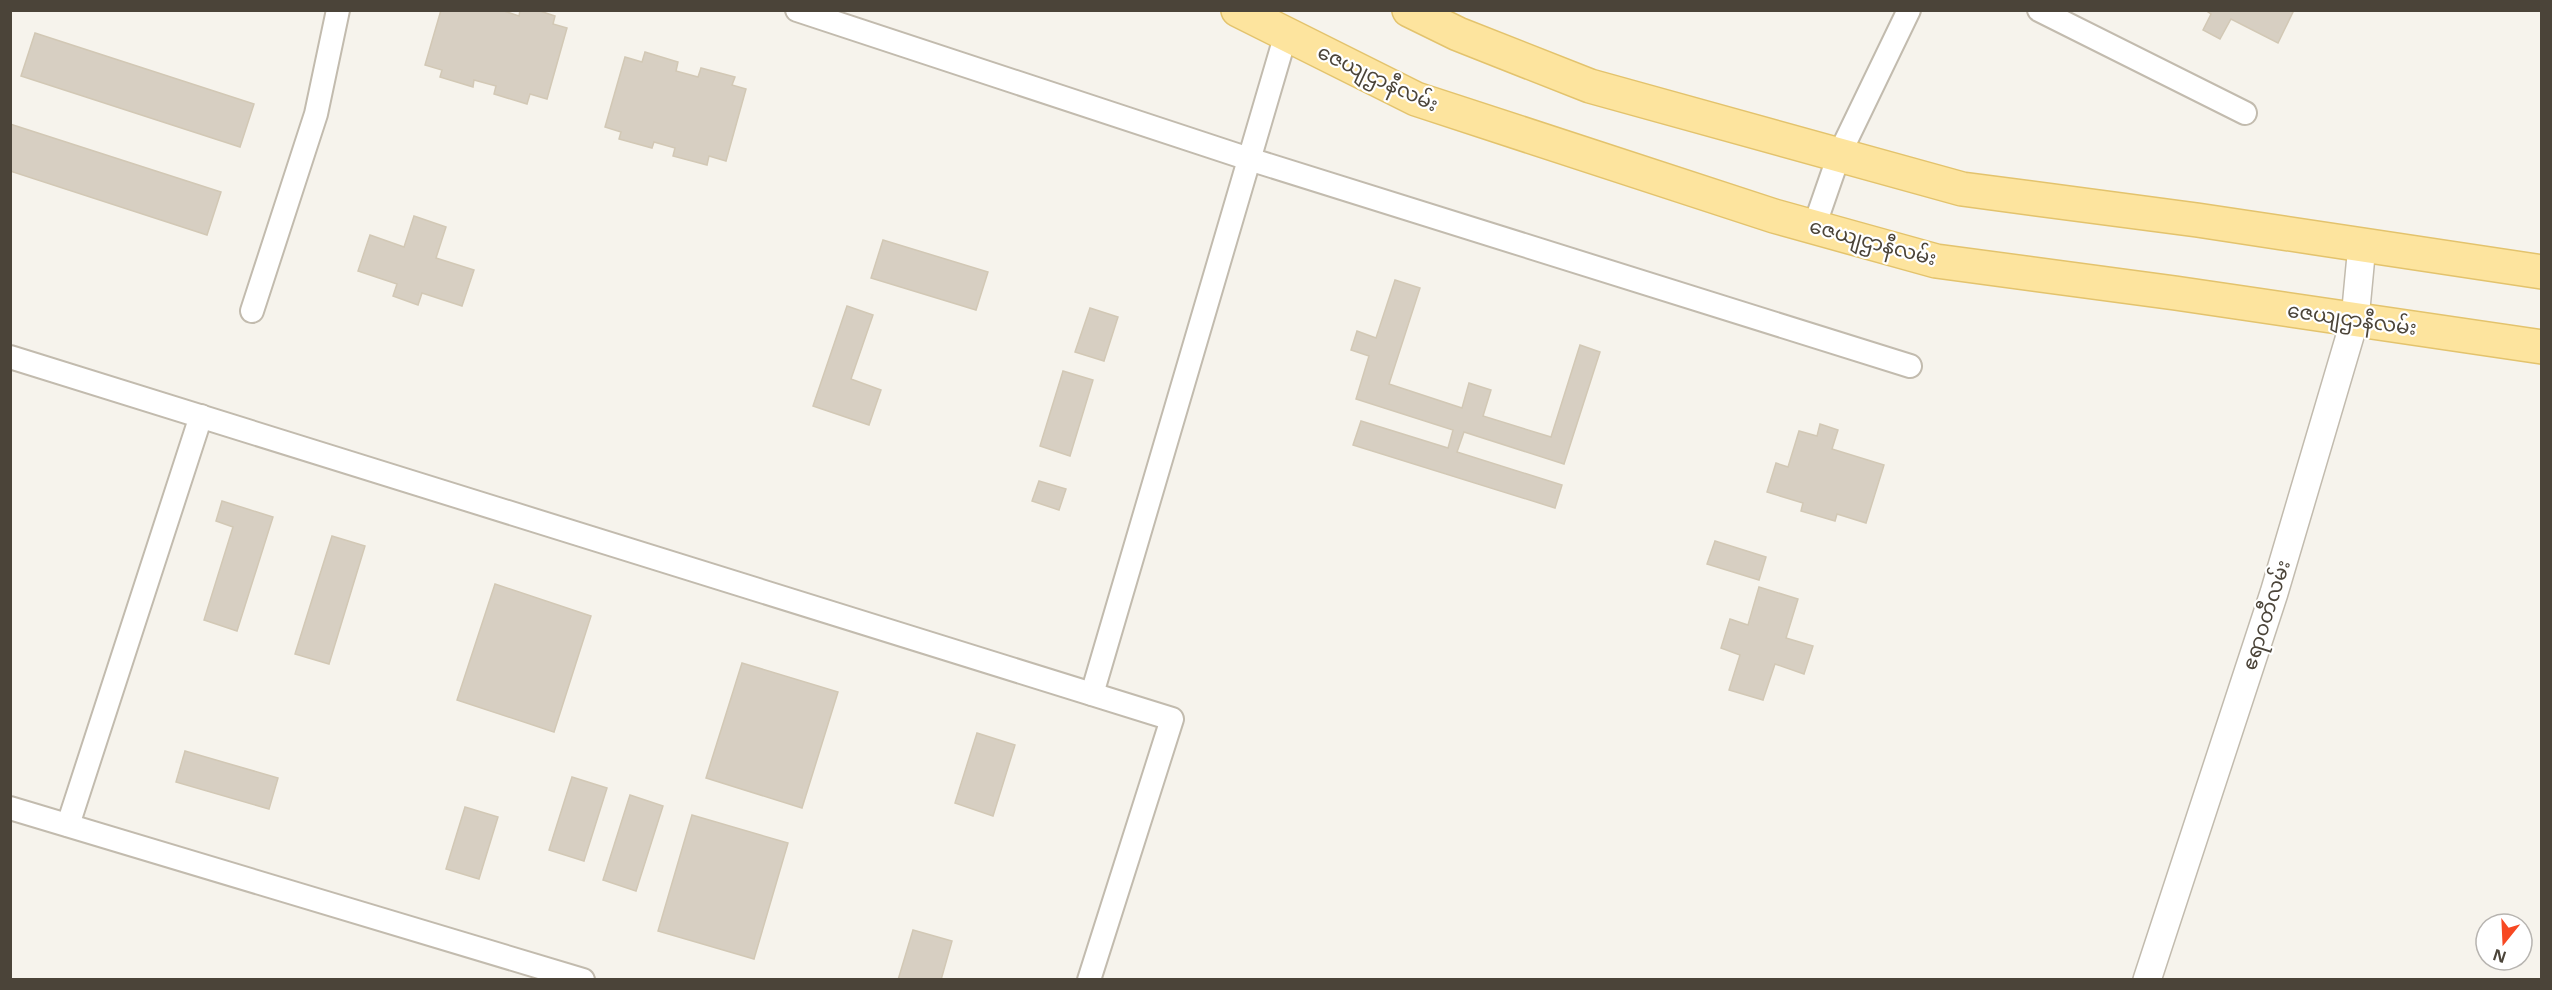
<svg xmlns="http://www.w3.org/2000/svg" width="2552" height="990" font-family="'Open Sans','Noto Sans Myanmar',sans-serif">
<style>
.building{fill:#d7cfc2;stroke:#d2c8b5;stroke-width:1.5}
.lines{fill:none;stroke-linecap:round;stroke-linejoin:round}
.minor-casing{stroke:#c2bbae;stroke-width:26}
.tertiary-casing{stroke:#c2bbae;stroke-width:30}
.primary-casing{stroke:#e3c36d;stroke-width:36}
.minor{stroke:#fff;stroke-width:22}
.tertiary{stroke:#fff;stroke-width:27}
.primary{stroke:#fde49e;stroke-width:33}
.labels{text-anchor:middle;stroke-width:4.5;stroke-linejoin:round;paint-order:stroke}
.street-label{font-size:20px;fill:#4b4439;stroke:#fff}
</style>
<rect width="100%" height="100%" fill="#f6f3ec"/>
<!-- building -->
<g class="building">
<path d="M441,10h60l18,6 1,-6h17l18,6 -2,8 14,4 -20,71 -17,-5 -3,10 -33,-10 2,-8 -22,-6 -1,7 -33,-10 2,-7 -17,-5z"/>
<path d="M2205,10h89l-16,33 -47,-24 -11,20 -17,-9 8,-16z"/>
<path d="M35,33l219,71 -14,43 -219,-71z"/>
<path d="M645,52l33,10 -2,9 22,6 3,-9 34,9 -3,8 14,4 -20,72 -17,-5 -2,9 -34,-9 2,-8 -21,-6 -2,6 -33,-9 2,-7 -16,-5 20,-70 17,5z"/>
<path d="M10,124l211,68 -14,43 -197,-64z"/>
<path d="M414,216l32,11 -10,31 38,12 -12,36 -40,-13 -4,12 -25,-9 4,-12 -39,-13 12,-36 34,12z"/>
<path d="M883,240l105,32 -12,38 -105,-32z"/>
<path d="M1395,280l25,8 -31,96 73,24 7,-25 22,7 -8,26 68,21 29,-92 20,7 -36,112 -100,-32 -7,20 105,33 -7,23 -202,-63 8,-24 87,27 5,-18 -97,-31 13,-43 -18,-6 6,-19 19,7z"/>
<path d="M847,306l26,9 -22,64 30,11 -12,35 -56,-19z"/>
<path d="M1090,308l28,9 -14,44 -29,-9z"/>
<path d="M1063,371l30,9 -23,76 -30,-10z"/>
<path d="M1820,424l18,6 -6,19 52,16 -18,58 -29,-9 -2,7 -34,-10 2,-8 -36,-11 9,-29 12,4 11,-36 18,5z"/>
<path d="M1039,481l27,8 -7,21 -27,-9z"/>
<path d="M222,501l51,16 -36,114 -33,-11 29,-93 -17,-6z"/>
<path d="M332,536l33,10 -36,118 -34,-10z"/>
<path d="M1715,541l51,16 -7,23 -52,-16z"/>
<path d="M495,584l96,32 -37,116 -97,-32z"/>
<path d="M1759,587l39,12 -12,39 27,8 -9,28 -29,-10 -12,36 -34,-10 11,-35 -19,-7 9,-29 18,6z"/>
<path d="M742,663l96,29 -36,116 -96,-30z"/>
<path d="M977,733l38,12 -22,71 -38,-13z"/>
<path d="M185,751l93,27 -9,31 -93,-27z"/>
<path d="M572,777l35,11 -23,73 -35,-11z"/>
<path d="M630,795l33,11 -27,85 -33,-11z"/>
<path d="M465,807l33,10 -19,62 -33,-10z"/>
<path d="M692,815l96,28 -34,116 -96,-28z"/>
<path d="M913,930l39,11 -11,39h-43z"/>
</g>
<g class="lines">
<!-- minor casing -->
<g class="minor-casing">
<g id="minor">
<path d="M797,10l452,149 661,207"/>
<path d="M2039,10l206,103"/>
<path d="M1814,227l25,-72 70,-145"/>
<path d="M252,311l64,-197 22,-104"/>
<path d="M10,357l1162,362 -83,261"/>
<path d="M1092,694l194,-660"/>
<path d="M10,808l573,172"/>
<path d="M68,825l133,-409"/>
</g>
</g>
<!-- tertiary casing -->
<g class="tertiary-casing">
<path id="tertiary" d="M2147,980l127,-387 81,-274 7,-74"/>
</g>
<!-- primary casing -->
<g class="primary-casing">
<g id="primary">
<path d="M1238,10l178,89 358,117 162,45 239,32 367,54"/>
<path d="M1409,10l49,24 132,52 372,103 235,31 345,52"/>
</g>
</g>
<!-- minor -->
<use href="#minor" class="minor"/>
<!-- tertiary -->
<use href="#tertiary" class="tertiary"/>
<!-- primary -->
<use href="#primary" class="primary"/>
</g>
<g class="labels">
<!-- street labels -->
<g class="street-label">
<text transform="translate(1378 78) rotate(25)" y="7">ဇေယျဌာနီလမ်း</text>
<text transform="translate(1873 242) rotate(15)" y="7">ဇေယျဌာနီလမ်း</text>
<text transform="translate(2352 319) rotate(8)" y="7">ဇေယျဌာနီလမ်း</text>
<text transform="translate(2266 615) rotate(-72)" y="7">ဧရာဝတီလမ်း</text>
</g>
</g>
<!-- border -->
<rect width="2552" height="990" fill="none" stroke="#4b4439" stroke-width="24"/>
<!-- north arrow -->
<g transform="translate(2504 942) rotate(198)"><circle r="28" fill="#ffffff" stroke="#b7b4b0" stroke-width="1.5"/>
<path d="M0-4.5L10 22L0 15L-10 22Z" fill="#f74822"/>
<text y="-9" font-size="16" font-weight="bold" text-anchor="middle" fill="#4b4439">N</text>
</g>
</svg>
